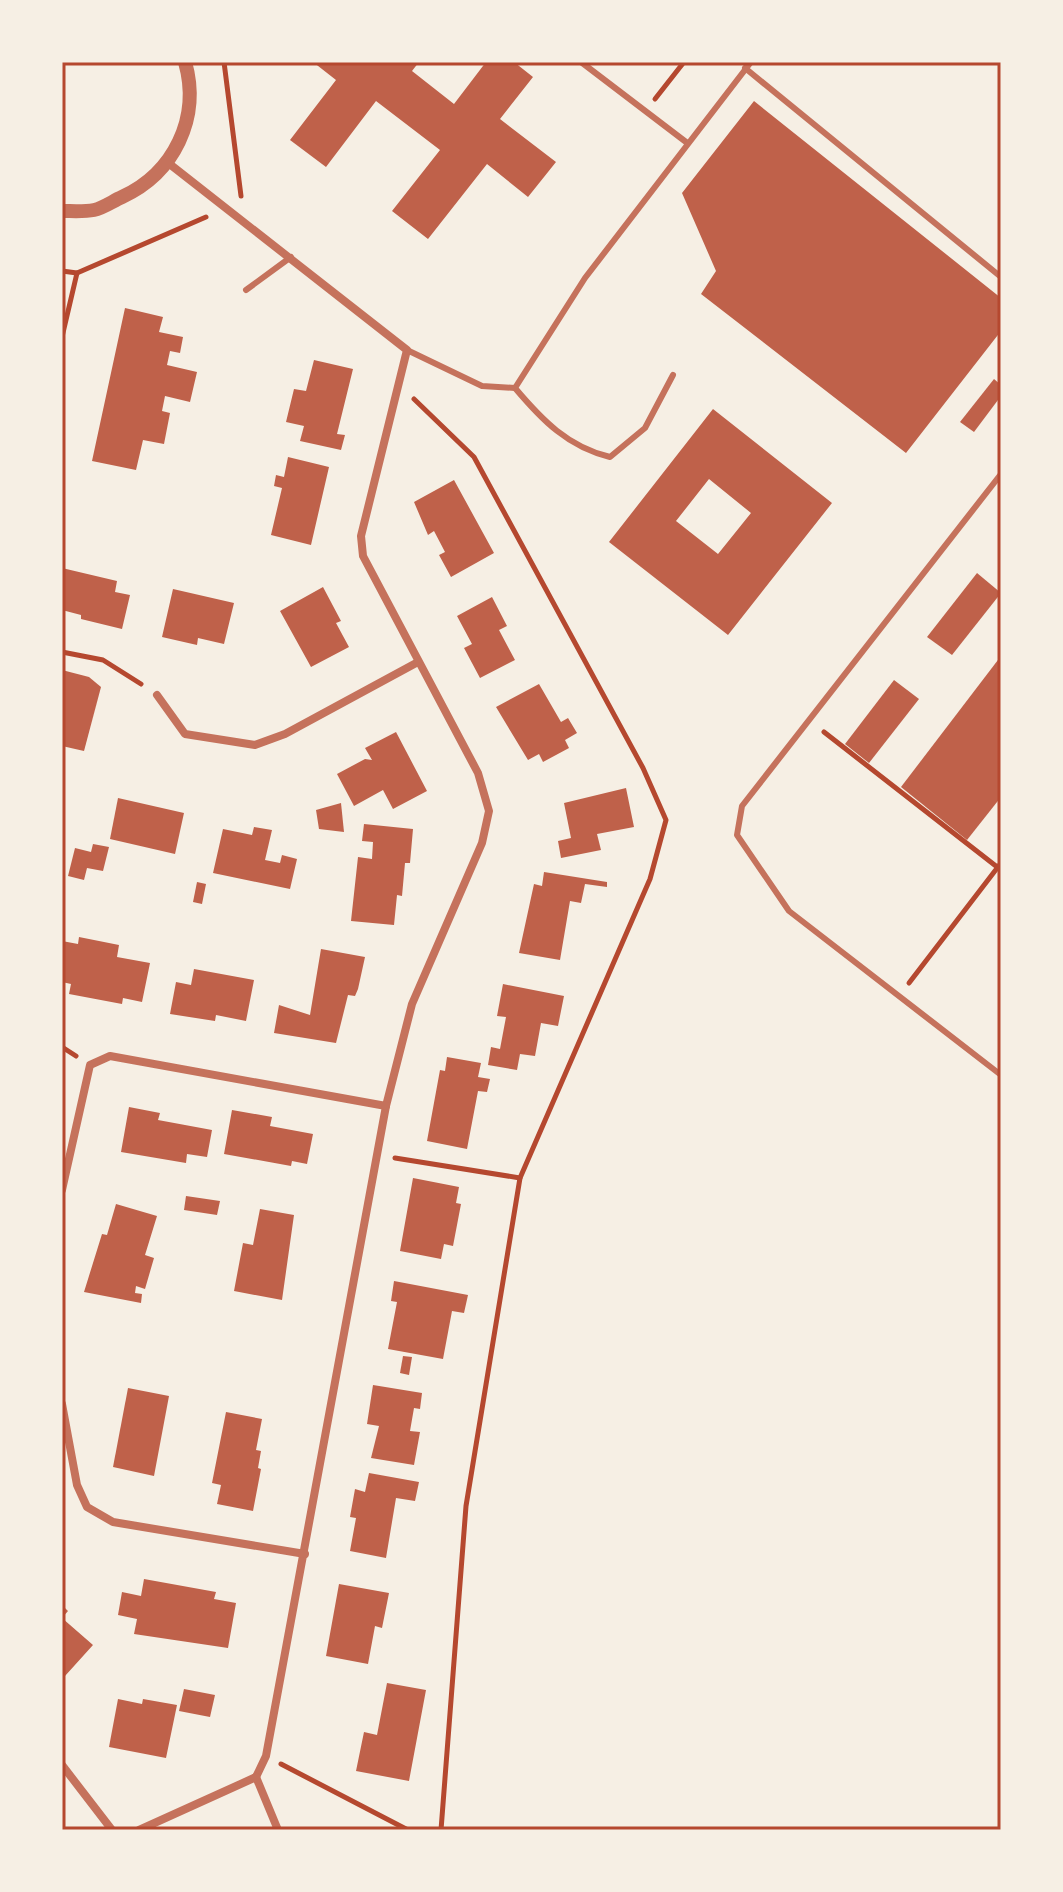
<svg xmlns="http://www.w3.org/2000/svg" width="1063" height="1892" font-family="Mulish,sans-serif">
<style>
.building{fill:#bf614a;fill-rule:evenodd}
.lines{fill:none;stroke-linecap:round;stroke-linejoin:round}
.path{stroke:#b5482f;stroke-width:5}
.service{stroke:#c5725c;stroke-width:6}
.minor{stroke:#c5725c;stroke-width:8}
.tertiary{stroke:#c5725c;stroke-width:14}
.neatline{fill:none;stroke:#b5482f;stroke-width:3}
</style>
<rect width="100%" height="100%" fill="#f6efe4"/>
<!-- building -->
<g class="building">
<path d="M313,62h106l-7,9 42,33 32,-42h28l19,15 -33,42 56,43 -28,35 -41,-33 -59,75 -36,-28 48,-61 -64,-49 -50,66 -36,-27 46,-60z"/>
<path d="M754,101l247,197v33l-95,122 -205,-159 15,-23 -34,-78z"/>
<path d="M125,308l38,9 -4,15 24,5 -3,16 -10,-2 -3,14 30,7 -7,30 -25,-6 -3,15 8,2 -6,31 -21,-4 -7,30 -44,-9z"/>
<path d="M314,360l39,9 -16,65 8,1 -4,15 -41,-9 4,-15 -18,-4 8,-33 12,2z"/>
<path d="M994,379l7,6v11l-27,36 -14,-10z"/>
<path d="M713,409l119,94 -104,132 -119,-93zM709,479l42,34 -33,41 -42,-33z"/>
<path d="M288,457l41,10 -18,78 -40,-10 11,-47 -8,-2 2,-11 8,2z"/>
<path d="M454,480l40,73 -43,24 -12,-22 6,-3 -11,-21 -6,4 -14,-33z"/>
<path d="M62,568l55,13 -2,11 15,3 -8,34 -41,-10v-4l-19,-5z"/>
<path d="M977,573l24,20 -49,62 -25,-18z"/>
<path d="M323,587l18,34 -5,2 13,24 -38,20 -31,-56z"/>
<path d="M173,589l61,14 -10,41 -26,-6 -1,7 -35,-8z"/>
<path d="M492,597l15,29 -8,4 16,30 -35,18 -16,-30 8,-4 -15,-28z"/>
<path d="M1001,656v141l-34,43 -66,-53z"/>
<path d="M62,670l27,7 12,10 -17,64 -22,-5z"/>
<path d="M894,680l25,19 -50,64 -24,-19z"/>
<path d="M539,684l22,38 7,-4 9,15 -12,7 4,8 -26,14 -4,-8 -11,6 -32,-53z"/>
<path d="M396,732l31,59 -34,18 -10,-19 -29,16 -17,-32 28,-15 7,1 -7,-12z"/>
<path d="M626,788l8,39 -37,7 4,16 -40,8 -3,-17 13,-3 -7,-35z"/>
<path d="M118,798l66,15 -9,41 -65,-15z"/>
<path d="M341,803l3,29 -25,-3 -3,-19z"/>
<path d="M364,824l49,5 -3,34h-5l-3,33 -5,-1 -3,30 -43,-4 7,-64 14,2 1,-17 -11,-1z"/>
<path d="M254,827l18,3 -7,30 15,3 2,-8 15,4 -7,30 -77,-16 10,-44 29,6z"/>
<path d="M93,844l16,3 -6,24 -16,-3 -3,12 -16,-4 7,-28 16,4z"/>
<path d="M544,872l63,10v5l-22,-3 -4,19 -11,-2 -10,59 -41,-7 15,-69 8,2z"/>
<path d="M197,882l9,2 -4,20 -9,-2z"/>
<path d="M79,937l40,8 -2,12 33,6 -8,39 -19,-4 -1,6 -53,-10 2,-10 -9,-2v-41l16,3z"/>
<path d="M321,949l44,8 -7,32 -3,7 -7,-1 -12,48 -62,-10 5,-28 31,10z"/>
<path d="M194,969l60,11 -8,41 -30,-6 -1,6 -45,-7 6,-32 15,3z"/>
<path d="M503,984l61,12 -6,30 -17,-3 -6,33 -15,-2 -3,16 -29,-5 3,-18 9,2 6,-32 -9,-1z"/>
<path d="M447,1057l34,6 -3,14 12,2 -3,13 -9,-1 -11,58 -40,-8 13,-71 5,1z"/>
<path d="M129,1107l31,6 -2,7 54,10 -5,27 -20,-3 -1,9 -65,-11z"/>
<path d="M232,1110l40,7 -2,9 43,8 -6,30 -15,-3 -1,5 -67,-12z"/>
<path d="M413,1178l46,9 -3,16 5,1 -8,42 -9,-2 -3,15 -41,-8z"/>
<path d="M186,1196l34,5 -3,14 -33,-5z"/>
<path d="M116,1204l41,12 -12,39 9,3 -9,31 -9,-3 -1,7 7,1 -1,9 -57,-11 18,-58 5,1z"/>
<path d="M260,1209l34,6 -12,85 -48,-9 9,-48 10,2z"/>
<path d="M394,1281l74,14 -4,18 -12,-2 -9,48 -55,-10 9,-47 -6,-1z"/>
<path d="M403,1356l9,1 -3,18 -9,-2z"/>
<path d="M373,1385l49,8 -2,16 -6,-1 -4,23 10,1 -6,33 -43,-7 8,-32 -12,-2z"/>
<path d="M128,1388l41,8 -15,80 -41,-9z"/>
<path d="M226,1412l36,7 -6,31 5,1 -3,17 3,1 -8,42 -36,-7 4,-19 -9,-2z"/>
<path d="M369,1473l50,9 -4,19 -19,-3 -10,60 -36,-7 6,-33 -6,-1 5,-28 10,3z"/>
<path d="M144,1579l72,13 -2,7 22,4 -8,45 -94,-14 3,-15 -19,-4 4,-23 19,4z"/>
<path d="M339,1584l50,9 -7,35 -7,-2 -7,38 -42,-8z"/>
<path d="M62,1605l6,6 -6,7 31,27 -28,31 -3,-2z"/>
<path d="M387,1683l39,7 -17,91 -53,-10 8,-39 13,3z"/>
<path d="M184,1689l31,6 -5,22 -31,-6z"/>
<path d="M118,1699l24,5 1,-5 34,6 -11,53 -57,-11z"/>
</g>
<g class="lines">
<!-- path -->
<g class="path">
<path d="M224,62l17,134"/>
<path d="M655,99l29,-37"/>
<path d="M62,271l15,2 129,-56"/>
<path d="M62,337l15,-64"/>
<path d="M414,399l60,58 169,311 23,52 -16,59 -130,299 -54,328 -25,324"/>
<path d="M62,652l41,8 38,24"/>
<path d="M824,732l177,138"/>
<path d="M909,983l92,-120"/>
<path d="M62,1047l14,9"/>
<path d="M395,1158l125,20"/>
<path d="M281,1764l127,66"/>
</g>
<!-- service -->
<g class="service">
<path d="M581,62l105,80"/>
<path d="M745,68l256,209"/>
<path d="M246,290l45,-33"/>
<path d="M407,350l75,36 33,2 70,-110 166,-216"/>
<path d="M515,388c27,32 53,59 95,69l35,-29 28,-53"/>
<path d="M1001,474l-259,332 -5,29 52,76 212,164"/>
</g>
<!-- minor -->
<g class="minor">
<path d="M167,162l240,188 -46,186 2,20 115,217 11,38 -7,32 -70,161 -26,102 -120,650 -10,21"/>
<path d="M157,695l28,39 70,11 30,-11 133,-72"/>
<path d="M62,1190l28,-125 20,-9 276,50"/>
<path d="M62,1404l15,81 10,22 26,15 192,32"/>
<path d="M62,1765l50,65"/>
<path d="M256,1777l22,53"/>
<path d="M139,1830l117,-53"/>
</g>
<!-- tertiary -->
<path class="tertiary" d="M62,211c10,0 22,1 32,-1 9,-2 19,-9 28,-13 52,-24 79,-79 63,-135"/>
</g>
<!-- border -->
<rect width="1063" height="1892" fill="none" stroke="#f6efe4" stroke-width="128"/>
<rect x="64" y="64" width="935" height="1764" class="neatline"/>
</svg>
